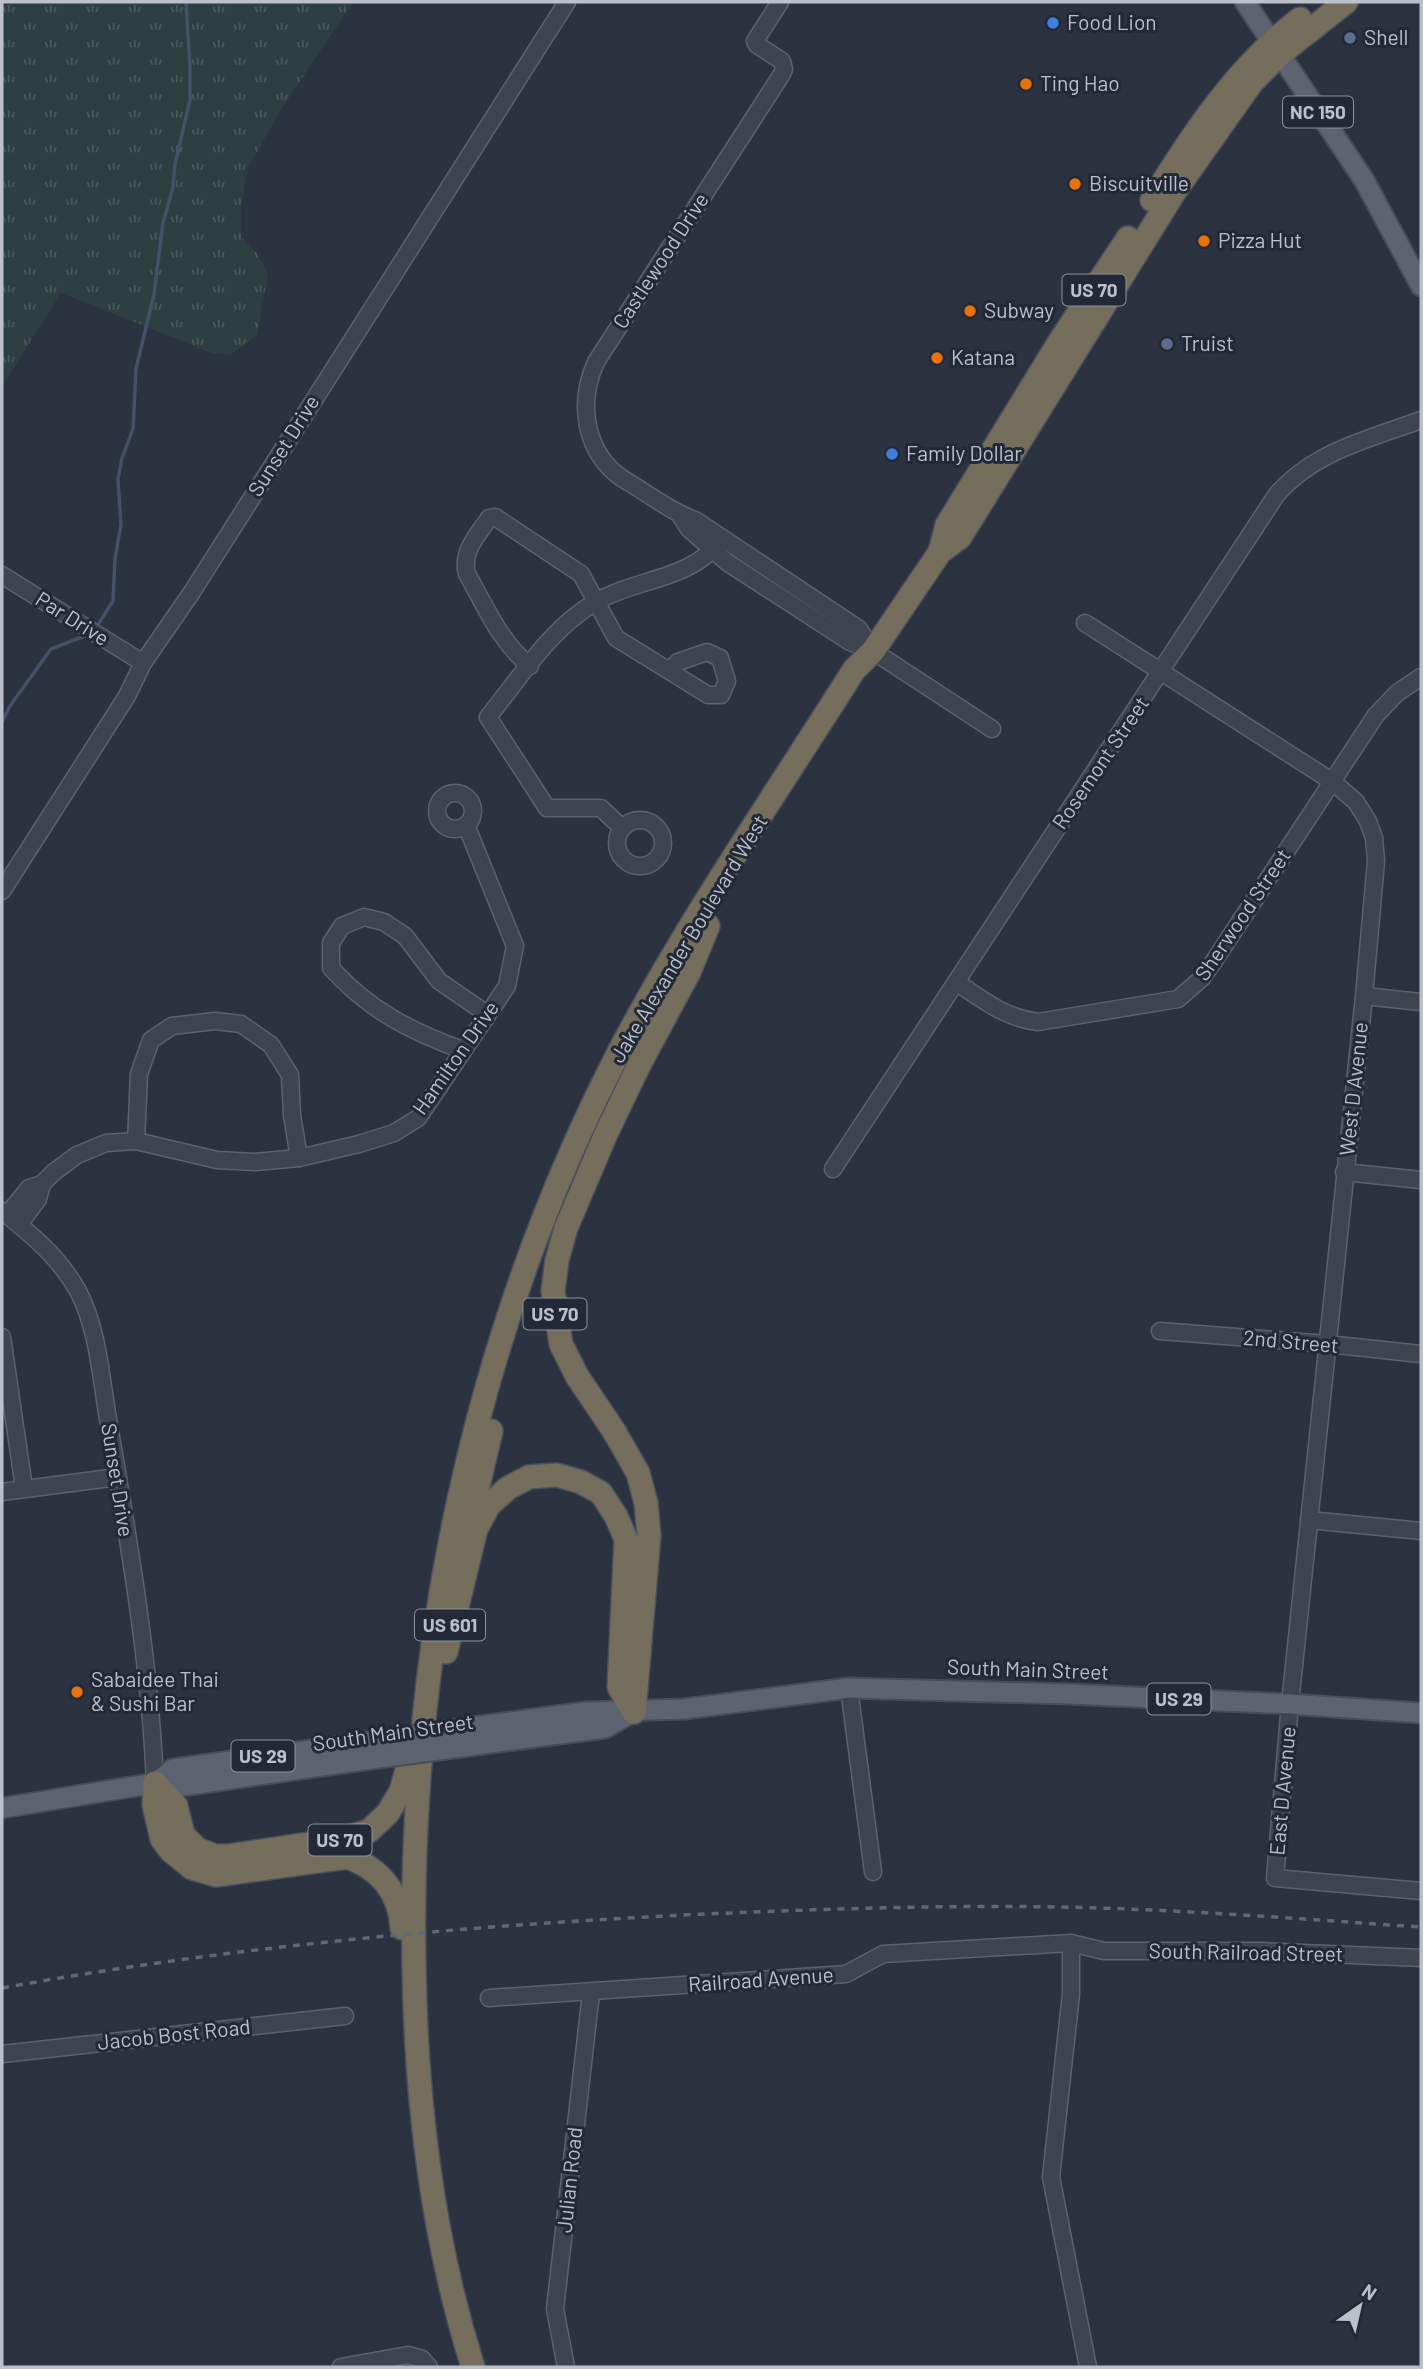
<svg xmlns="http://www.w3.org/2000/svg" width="1423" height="2369" font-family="Barlow,sans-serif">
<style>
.grass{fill:url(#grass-tufts)}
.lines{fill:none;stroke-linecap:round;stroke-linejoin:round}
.stream{stroke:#455069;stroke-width:3.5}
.minor-casing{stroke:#5d626e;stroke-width:19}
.major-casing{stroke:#484d5a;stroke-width:23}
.highway-casing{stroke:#494f5b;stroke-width:26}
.minor{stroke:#3f4451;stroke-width:16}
.major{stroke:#5d6370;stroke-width:19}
.highway{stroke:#756e5d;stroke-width:23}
.rail{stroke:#616877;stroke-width:3.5;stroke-dasharray:7 7;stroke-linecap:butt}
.major-bridge-casing{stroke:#484d5a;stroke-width:23;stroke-linecap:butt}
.major-bridge{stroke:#5d6370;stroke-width:19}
.shop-dot{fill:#3f7fe0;stroke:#232936;stroke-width:2.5}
.service-dot{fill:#5c6f8a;stroke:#232936;stroke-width:2.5}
.food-dot{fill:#e8710a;stroke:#232936;stroke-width:2.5}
.labels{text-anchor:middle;stroke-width:6;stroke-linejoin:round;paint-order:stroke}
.shield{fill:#232936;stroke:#8e939e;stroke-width:2}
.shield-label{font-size:19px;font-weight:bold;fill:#bcc0cb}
.poi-label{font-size:21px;fill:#bcc0cb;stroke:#232936;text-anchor:start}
.street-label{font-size:21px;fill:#bcc0cb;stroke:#232936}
</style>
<defs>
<pattern id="grass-tufts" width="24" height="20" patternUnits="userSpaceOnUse" patternTransform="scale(1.75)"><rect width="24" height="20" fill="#2e3f42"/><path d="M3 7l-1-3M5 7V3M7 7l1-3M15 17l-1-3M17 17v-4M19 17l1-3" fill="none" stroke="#4a595c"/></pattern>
</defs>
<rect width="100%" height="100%" fill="#2b3240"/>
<!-- grass -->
<path class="grass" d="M2,2h351l-73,109 -32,57 -7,38v31l15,15 12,22 -11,61 -27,20 -18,-2 -151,-60 -59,93z"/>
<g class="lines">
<!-- stream -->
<g class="stream">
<path d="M99,623l14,-22 2,-42 6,-35 -3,-45 4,-21 11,-29 3,-60 18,-75 9,-71 10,-36 2,-23 15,-64v-33l-4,-65"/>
<path d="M2,722l8,-16 41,-57 36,-14"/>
</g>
<!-- minor casing -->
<g class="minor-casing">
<g id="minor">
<path d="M780,2l-25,39 2,4 25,16 2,8 -2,5 -186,288c-17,37 -13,83 19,111 10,8 22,14 32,21 16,10 30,20 48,26l164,109 14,22"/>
<path d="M681,517l8,12 39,34 122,79 23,9 119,78"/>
<path d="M2,575l141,88"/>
<path d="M1085,623l248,159 23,20 12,19 6,17 2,23 -12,135 -74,708 -15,174 146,13"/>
<path d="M530,666c-30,-24 -44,-59 -63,-92 -6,-22 10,-38 22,-56l6,-1 86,57 35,64 92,57h13l6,-14 -7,-23 -13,-6 -29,10 -8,8"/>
<circle cx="455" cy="811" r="18"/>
<circle cx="640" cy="843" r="23"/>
<path d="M621,827l-20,-19h-54l-59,-91c32,-39 62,-88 106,-114 44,-26 94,-21 129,-64"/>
<path d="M2,891l125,-195 16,-33 49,-71 375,-590"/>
<path d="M956,982c27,18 49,36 82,40l140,-23 24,-21 12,-17 162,-246 21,-22 24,-16"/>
<path d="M1364,996l57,6"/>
<path d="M462,1050c-52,-19 -93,-40 -131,-82v-25l11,-17 22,-9 20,5 21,14 34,45 48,33"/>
<path d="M136,1141l3,-67 12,-34 21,-14 43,-5 26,3 30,21 19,30 2,40 7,43"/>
<path d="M833,1169l444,-675c38,-43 92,-55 144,-74"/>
<path d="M1344,1172l77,8"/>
<path d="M2,1211c29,23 58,47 76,80 21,40 23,90 31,134 20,117 41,239 46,358"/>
<path d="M7,1215l22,-27 13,-4"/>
<path d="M19,1225l19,-26 4,-15 12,-12 23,-17 29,-12 30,-2 81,19 38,2 44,-4 60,-14 35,-11 24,-15 89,-132 8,-40 -49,-121"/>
<path d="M1160,1331l167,13 94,10"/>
<path d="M2,1337l22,151"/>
<path d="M2,1492l116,-15"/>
<path d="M1309,1520l112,11"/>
<path d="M849,1688l24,184"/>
<path d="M1071,1943v51l-20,183 37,190"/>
<path d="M489,1998l357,-24 37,-20 188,-11 33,8h156l161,7"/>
<path d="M2,2054l343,-38"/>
<path d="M341,2367l67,-12 14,4 7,8"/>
<path d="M566,2367l-11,-58 36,-316"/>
</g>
</g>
<!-- major casing -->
<g class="major-casing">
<g id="major">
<path d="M1245,2l119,178 57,106"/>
<path d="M473,1727l113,-15 98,-3 165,-21 219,6 222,10 131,9"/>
<path d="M476,1745l129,-17 28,-16"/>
<path d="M155,1783l18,-14 203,-28"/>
<path d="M2,1808l153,-25 20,4 203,-29"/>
</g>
</g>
<!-- highway casing -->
<g class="highway-casing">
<g id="highway">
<path d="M1152,200c41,-67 85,-133 148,-181"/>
<path d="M940,552l7,-27 113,-184 68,-103"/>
<path d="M470,1520l21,-89"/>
<path d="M446,1652l30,-123 13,-24 19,-17 21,-11 28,-2 24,7 20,11 15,23 10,23 -7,148 15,25"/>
<path d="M634,1712l15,-177 -3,-32 -8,-30 -24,-42 -37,-55 -16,-32 -8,-53 4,-31 9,-32 39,-92 34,-71 50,-93 19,-46"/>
<path d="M155,1783l-1,22 8,34 9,12 21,17 24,7 131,-18c33,11 53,36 55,71"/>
<path d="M155,1783l21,23 7,29 14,14 18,7h13l115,-17 26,-8 19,-18 13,-22 8,-28"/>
<path d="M473,2367c-41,-129 -57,-266 -59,-401 -6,-314 59,-630 203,-910 69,-133 157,-259 237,-386l19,-19 67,-99 20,-15 215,-346 77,-109 28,-28 66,-52"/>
</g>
</g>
<!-- minor -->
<use href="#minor" class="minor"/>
<!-- major -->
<use href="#major" class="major"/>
<!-- highway -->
<use href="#highway" class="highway"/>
<!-- rail -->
<path class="rail" d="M2,1988c232,-42 468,-63 704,-74 117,-5 234,-9 351,-7 121,2 243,12 364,20"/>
<!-- major-bridge casing -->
<g class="major-bridge-casing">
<g id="major-bridge">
<path d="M376,1741l97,-14"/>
<path d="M378,1758l98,-13"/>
</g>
</g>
<!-- major-bridge -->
<use href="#major-bridge" class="major-bridge"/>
</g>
<!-- markers -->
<g class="shop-dot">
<circle cx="1053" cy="23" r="7"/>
<circle cx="892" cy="454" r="7"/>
</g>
<g class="service-dot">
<circle cx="1350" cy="38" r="7"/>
<circle cx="1167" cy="344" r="7"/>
</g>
<g class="food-dot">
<circle cx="1026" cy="84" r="7"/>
<circle cx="1075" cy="184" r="7"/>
<circle cx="1204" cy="241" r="7"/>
<circle cx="970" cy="311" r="7"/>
<circle cx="937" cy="358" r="7"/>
<circle cx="77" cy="1692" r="7"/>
</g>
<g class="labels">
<!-- shield labels -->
<g class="shield">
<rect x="1283" y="96.5" width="70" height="31" rx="5"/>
<rect x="1062.5" y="274.5" width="63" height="31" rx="5"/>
<rect x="523.5" y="1298.5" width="63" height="31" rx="5"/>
<rect x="415" y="1609.5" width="70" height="31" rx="5"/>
<rect x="1147.5" y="1683.5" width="63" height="31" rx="5"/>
<rect x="231.5" y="1740.5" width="63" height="31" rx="5"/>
<rect x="308.5" y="1824.5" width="63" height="31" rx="5"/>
</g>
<g class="shield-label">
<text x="1318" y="119">NC 150</text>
<text x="1094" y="297">US 70</text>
<text x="555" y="1321">US 70</text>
<text x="450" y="1632">US 601</text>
<text x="1179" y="1706">US 29</text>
<text x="263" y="1763">US 29</text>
<text x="340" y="1847">US 70</text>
</g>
<!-- poi labels -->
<g class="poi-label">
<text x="1067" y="30">Food Lion</text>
<text x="1364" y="45">Shell</text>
<text x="1040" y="91">Ting Hao</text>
<text x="1089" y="191">Biscuitville</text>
<text x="1218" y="248">Pizza Hut</text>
<text x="984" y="318">Subway</text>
<text x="1181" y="351">Truist</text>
<text x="951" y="365">Katana</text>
<text x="906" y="461">Family Dollar</text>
<text x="91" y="1687">Sabaidee Thai<tspan x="91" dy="24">&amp; Sushi Bar</tspan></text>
</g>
<!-- street labels -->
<g class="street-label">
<text transform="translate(661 261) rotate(-57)" y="7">Castlewood Drive</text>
<text transform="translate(284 446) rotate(-58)" y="7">Sunset Drive</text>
<text transform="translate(72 619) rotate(32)" y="7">Par Drive</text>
<text transform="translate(1101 763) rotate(-56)" y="7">Rosemont Street</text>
<text transform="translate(1243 915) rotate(-56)" y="7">Sherwood Street</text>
<text transform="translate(689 939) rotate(-59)" y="7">Jake Alexander Boulevard West</text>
<text transform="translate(456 1058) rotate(-55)" y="7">Hamilton Drive</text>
<text transform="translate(1354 1089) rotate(-84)" y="7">West D Avenue</text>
<text transform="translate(1291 1342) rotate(5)" y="7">2nd Street</text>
<text transform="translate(117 1480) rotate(81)" y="7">Sunset Drive</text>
<text transform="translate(1028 1670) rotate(2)" y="7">South Main Street</text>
<text transform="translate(393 1733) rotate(-8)" y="7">South Main Street</text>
<text transform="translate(1283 1791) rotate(-85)" y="7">East D Avenue</text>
<text transform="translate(1246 1953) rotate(1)" y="7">South Railroad Street</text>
<text transform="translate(761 1980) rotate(-4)" y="7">Railroad Avenue</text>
<text transform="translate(174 2035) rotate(-6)" y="7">Jacob Bost Road</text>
<text transform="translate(570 2180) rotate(-84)" y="7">Julian Road</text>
</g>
</g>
<!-- border -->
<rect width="1423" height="2369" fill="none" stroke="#bcc0cb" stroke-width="7"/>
<!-- north arrow -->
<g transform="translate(1360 2306) rotate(34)" stroke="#232936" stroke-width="5" paint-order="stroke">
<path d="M0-5L12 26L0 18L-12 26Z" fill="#bcc0cb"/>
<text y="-10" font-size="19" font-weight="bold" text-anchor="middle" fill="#bcc0cb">N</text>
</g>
</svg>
